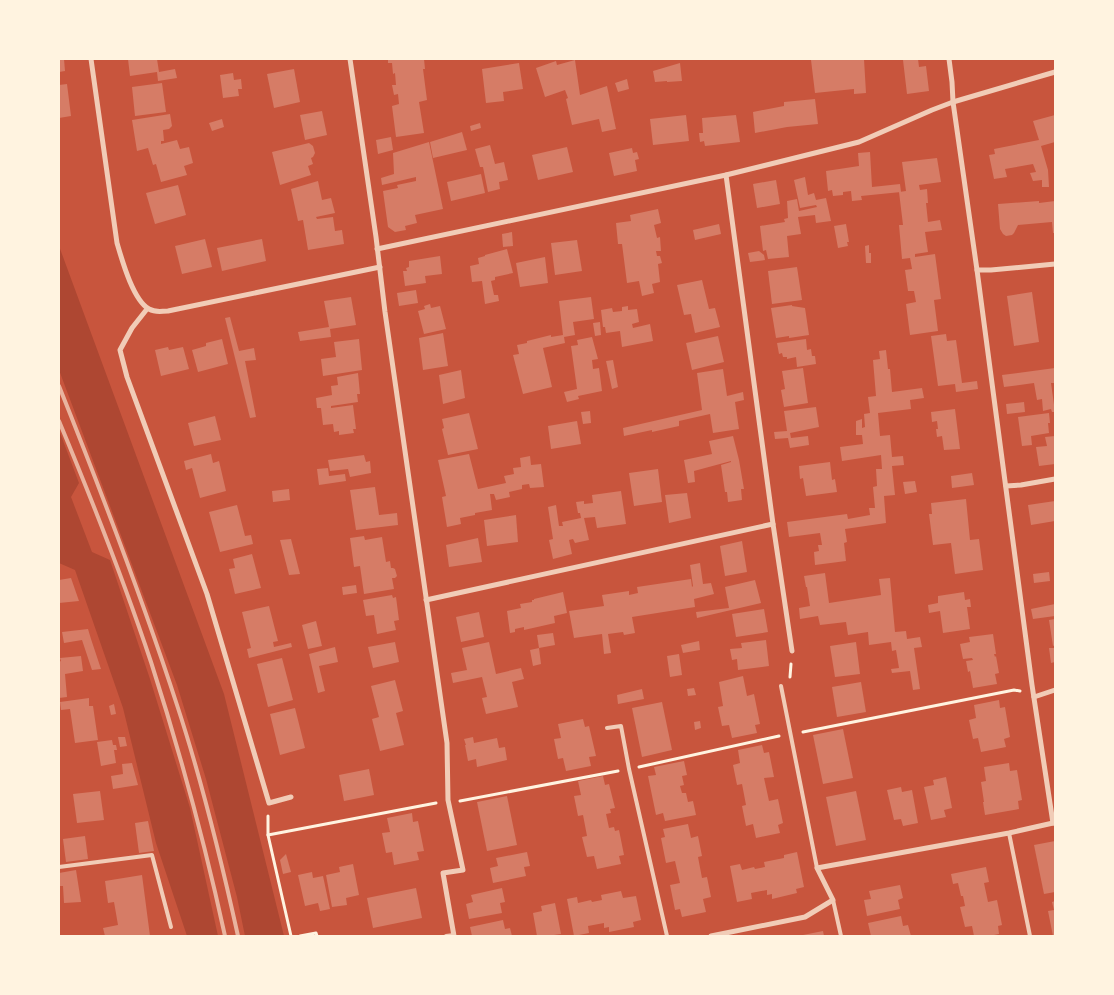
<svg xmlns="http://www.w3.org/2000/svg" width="1114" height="995" font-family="'Playfair Display',serif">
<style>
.green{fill:#ae4732}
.building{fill:#d67c66}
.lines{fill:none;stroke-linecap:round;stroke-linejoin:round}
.path{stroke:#fff3e0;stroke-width:3}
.service{stroke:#f1ccb7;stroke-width:4}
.minor{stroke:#f1ccb7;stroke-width:5}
.rail{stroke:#e9b49f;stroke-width:4}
</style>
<rect width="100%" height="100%" fill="#c8553d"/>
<!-- green -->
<g class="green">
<path d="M59,246l165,448 60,242h-39l-8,-39 -31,-118 -29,-94 -118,-315z"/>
<path d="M59,430l20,53 -8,14 21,55 18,8 40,119 40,129 28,128h-31l-31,-93 -33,-135 -48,-138 -16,-7z"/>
</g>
<!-- building -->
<g class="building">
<path d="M59,59h5l1,12 -6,1z"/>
<path d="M128,59h29l2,13 16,-3 2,9 -19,3 -1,-9 -27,4z"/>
<path d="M388,59h36l1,10h-2l4,31 -8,2 5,31 -28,4 -4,-31 7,-2 -1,-10 -4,1 -2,-10h4l-1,-12 -2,1 -1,-11h-4z"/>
<path d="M827,59h37l2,34 -12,1v-5l-39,4 -4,-33z"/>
<path d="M918,59l1,8 7,-1 3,25 -22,3 -4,-34z"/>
<path d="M575,60l5,35 27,-9 9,43 -14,3 -3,-13 -27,6 -6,-26 2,-1 -3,-8 -20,7 -9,-29 20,-7 1,4z"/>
<path d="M519,63l4,26 -20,3 1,9 -18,2 -4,-34z"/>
<path d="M680,63l2,18 -15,1v-1l-12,1 -2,-11z"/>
<path d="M294,69l6,33 -26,6 -7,-34z"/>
<path d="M233,73l1,7 7,-1 1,10h-4l1,7 -16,2 -3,-23z"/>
<path d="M627,79l2,10 -11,3 -3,-9z"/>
<path d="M162,83l4,29 -31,4 -3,-29z"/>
<path d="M67,84l4,32 -12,2v-33z"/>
<path d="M815,99l3,25 -31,3 -32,6 -2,-21 31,-6v-4z"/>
<path d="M322,111l5,24 -22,5 -5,-25z"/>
<path d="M170,114l2,12 -3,3 -6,1 1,11h-3v3l16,-4 3,9 9,-2 4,16 -9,3 3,9 -26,7 -5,-18 -3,1 -5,-17 -11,3 -5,-31z"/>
<path d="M686,115l3,26 -36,4 -3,-26z"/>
<path d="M736,115l4,27 -35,4 -1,-5 -4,1 -1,-9h4l-1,-15z"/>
<path d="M1055,115v27l-14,4 7,24 1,17h-7v-7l-9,1 -3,-8 6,-1 -3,-8 -28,5 2,8 -13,2 -5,-24 6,-1 -1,-5 45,-9 -6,-19z"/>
<path d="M222,119l2,8 -12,4 -3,-8z"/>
<path d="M480,123l1,5 -10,3 -1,-5z"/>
<path d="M462,132l5,18 -34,8 -3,-16z"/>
<path d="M391,137l2,13 -15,4 -2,-14z"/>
<path d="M429,142l14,67 -28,6 2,8 -12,3 1,4 -11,2 -7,-5 -5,-36 15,-3 -1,-3 19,-4v-4l-34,8 -1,-7 13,-4 -1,-21z"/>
<path d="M309,143l4,3 2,7 -2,4 -2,1 2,6 -5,2 3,9 -31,10 -8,-33z"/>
<path d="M490,145l5,19 9,-2 4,18 -9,2 1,7 -12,3 -5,-25h-3l-5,-18z"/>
<path d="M567,147l6,25 -35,8 -6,-25z"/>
<path d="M632,148l1,5 4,-1 2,7 -4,1 2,11 -23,5 -5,-23z"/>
<path d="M870,152l2,35 28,-3 1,8 -40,4 1,4 -10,1 -1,-10 -8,1v3l-10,1 -1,-6 -4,1 -2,-20 33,-5 -1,-13z"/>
<path d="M937,158l4,24 -22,3 1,5 7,-1 1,14h-2l2,19 12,-2 2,10 -17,2 3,20 -13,2v3l20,-3 6,45 -7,1 4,31 -28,4 -4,-31 10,-2 -2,-11h-6l-3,-21 7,-1 -2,-11 -8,1 -3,-34h4l-4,-33 7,-1 -4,-29z"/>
<path d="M481,174l4,19 -34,8 -4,-19z"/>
<path d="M805,177l3,18 6,-2 2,7 10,-2 5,23 -15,2 -1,-8 -17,2 3,17 -14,2 2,21 -21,2 -2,-9 -3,1 -3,-25 25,-4 -1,-3 4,-1 -1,-17 10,-2 2,12 18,-4 -1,-2 -16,3 -6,-28z"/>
<path d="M776,180l4,24 -23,4 -4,-24z"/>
<path d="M318,181l4,19 9,-2 4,15 -19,4 1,2 16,-2 2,14 7,-1 2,14 -36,6 -5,-30 -5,1 -7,-32z"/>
<path d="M178,185l8,30 -31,9 -9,-31z"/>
<path d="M1039,201v2l16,-2v32h-2l-1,-11 -34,3 -4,8 -2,2 -6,1 -3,-2 -3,-5 -2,-25z"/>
<path d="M658,209l3,14 -7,2 3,13 3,-1 1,14h-5l1,5h3l2,7 -4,1 2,18 -8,2 2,9 -12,3 -3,-15 -12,2 -5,-39h-4l-2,-21 15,-2 -1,-6z"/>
<path d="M719,224l2,10 -26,6 -2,-10z"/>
<path d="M846,224l3,18h-2l1,4 -10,2 -4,-22z"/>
<path d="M512,232l1,14 -10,1 -1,-13z"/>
<path d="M205,239l7,28 -30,7 -7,-28z"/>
<path d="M262,239l4,22 -44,10 -5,-23z"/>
<path d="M577,240l5,31 -27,4 -4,-32z"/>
<path d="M869,245v8h2v10h-5l-1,-17z"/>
<path d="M507,249l6,24 -18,4v3l-4,1 3,14h4l1,6 -14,3 -3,-23 -10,1 -2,-16 9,-2 -1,-6 7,-2v-1z"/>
<path d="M759,251l5,4 1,5 -15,2 -2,-9z"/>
<path d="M440,256l2,18 -17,2 1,7 -21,3 -2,-15h4l-1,-3 3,-1v-6z"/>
<path d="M545,257l3,26 -28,4 -4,-24z"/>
<path d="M797,267l5,33 -30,4 -4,-33z"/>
<path d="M702,280l7,29 6,-1 5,19 -25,6 -4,-19 -7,1 -7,-30z"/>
<path d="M416,290l2,13 -19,3 -2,-13z"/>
<path d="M1032,292l7,50 -25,4 -7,-50z"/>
<path d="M351,297l5,28 -26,4 1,8 -31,4 -2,-9 31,-5 -5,-26z"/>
<path d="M591,297l3,22 -21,3 2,13 -11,2 1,6 -22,5 9,39 -29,7 -10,-39 6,-1 -2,-9 10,-2v-2l24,-6v2l12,-2 -4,-34z"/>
<path d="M430,304l1,4 9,-2 6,23 -22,5 -6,-23 7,-2 -1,-3z"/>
<path d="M792,305v1l13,2 4,27 -20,3v-2l-13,2 -5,-30z"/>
<path d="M628,306v4l9,-1 2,13 -7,2 1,4 17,-4 3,17 -31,6 -2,-16 -14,2 -1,-6h-2l-2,-17 11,-2 1,4 9,-1v-4z"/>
<path d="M230,317l9,34 15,-3 2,12 -11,1 11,56 -6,1 -25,-100z"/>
<path d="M600,322l1,13 -6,1 -2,-13z"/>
<path d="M443,333l5,33 -25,4 -4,-32z"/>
<path d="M946,334l1,7 9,-1 6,43 15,-2 1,8 -22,3 -1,-8 -17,2 -7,-50z"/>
<path d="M718,336l6,26 -32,8 -6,-27z"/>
<path d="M592,337l6,22 -6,1 1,9 6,-1 3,23 -24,5 1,3 -12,3 -3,-10 13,-3 -6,-43 7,-1 -1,-5z"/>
<path d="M222,339l6,25 -30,8 -6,-22 14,-4v-3z"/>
<path d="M359,339l3,31 -39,6 -2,-17 15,-2 -2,-15z"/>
<path d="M806,339l1,11 4,-1 1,7h3l1,8 -19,3 -1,-10 -9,2v-2h-4l-1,-4 -3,1 -2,-11z"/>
<path d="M168,347l1,3 14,-3 6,22 -28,7 -6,-26z"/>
<path d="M886,350l2,19h2l2,23 30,-4 2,10 -14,2 1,9 -33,4 2,23 10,-1 2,22 11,-1 1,9 -12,1 3,29 -11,1 2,27 -41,6 2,13 -3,1 2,18 -31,4 -1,-13 5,-1 -1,-6h4l-2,-12 -31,4 -2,-15 60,-8 1,5 22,-4 -1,-7h6l-2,-21 4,-1 -1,-17h6l-1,-14 -39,6 -2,-14 23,-3 -1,-9h-6v-14l6,-2v9l3,-1 -1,-13 6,-1 -2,-16 8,-1 -3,-36 7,-1 -1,-8z"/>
<path d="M613,360l5,27 -6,2 -6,-28z"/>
<path d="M803,368l5,35 -24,4 -3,-17 4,-1 -3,-18z"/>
<path d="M1055,368v15h-4l4,29h-3l-1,-3 -8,2 -1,-12 -5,1 -3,-17 -30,4 -2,-12z"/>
<path d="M723,369l4,27 16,-4 1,8 -9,2 4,27 -26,4 -3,-19 -31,7v5l-27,6v-2l-28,6 -1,-8 79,-18 -5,-37z"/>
<path d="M461,370l4,28 -22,6 -4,-29z"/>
<path d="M358,373l2,21h-3l1,8 -27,4v2l22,-3 3,24h-3l1,4 -15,2v-4l-5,1 -1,-8 -10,1 -2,-17h-4l-1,-10 16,-3 -1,-9 7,-1 -1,-8z"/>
<path d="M1024,402l1,10 -18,2 -1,-10z"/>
<path d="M816,407l3,20 -29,6 1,5 17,-2 1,9 -19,3 -2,-10 -13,1 -1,-7 13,-1 -3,-20z"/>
<path d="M955,409l5,40 -16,1 -2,-14 -5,1 -1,-8h2l-1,-8 -5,1 -1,-10z"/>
<path d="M590,411l1,12 -8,1 -2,-12z"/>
<path d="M469,413l9,36 -30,6 -6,-26 2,-1 -2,-9z"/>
<path d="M1049,413l1,10h-2l1,10 -18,3 1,9 -10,1 -4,-29z"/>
<path d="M215,416l6,24 -27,6 -6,-23z"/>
<path d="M577,421l4,23 -30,5 -3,-23z"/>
<path d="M733,436l6,24 5,29h-3l1,11 -14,2 -1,-10h-2l-4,-27 10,-3v-1l-37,10 1,11 -7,1 -4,-23 28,-6 -3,-13z"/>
<path d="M1055,436v28l-16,2 -3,-19 11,-1 -2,-9z"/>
<path d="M211,454l2,9 6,-2 7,30 -26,7 -8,-30 -6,2 -2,-9z"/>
<path d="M469,454l9,35 28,-6 -2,-7 10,-2 -1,-6 8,-1 -1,-9 10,-2 1,9 10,-1 3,23 -14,1 -1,-4 -7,1v4l-13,3 1,5 -14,3 -2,-6h-4l2,16 -17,3v2l-15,3 1,6 -14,3 -5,-30 4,-1 -8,-36z"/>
<path d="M364,455l2,7 4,-1 1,12 -21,4 -2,-8 -18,2 -2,-11z"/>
<path d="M830,462l2,18 3,-1 2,13 -31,4 -3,-18 -3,1 -1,-13z"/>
<path d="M328,468l1,8 16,-2 1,7 -27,4 -2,-16z"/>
<path d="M658,469l4,33 -28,4 -5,-33z"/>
<path d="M972,473l2,12 -22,3 -1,-12z"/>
<path d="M915,481l2,11 -12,2 -2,-12z"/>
<path d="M375,487l4,28 18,-2 1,12 -42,5 -6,-40z"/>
<path d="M289,489l1,11 -17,2 -1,-11z"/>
<path d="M621,491l5,33 -29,4 -2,-11 -11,1 5,22 -14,3 -2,-4 -4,1 3,14 -19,5 -4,-19 4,-1 -5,-32 8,-2 3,21h4l-1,-4 19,-4 -1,-5h-2l-2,-11 8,-1v3l9,-1 -1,-8z"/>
<path d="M687,493l4,25 -22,5 -4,-28z"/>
<path d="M966,499l4,41 9,-1 4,31 -28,4 -4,-31 -18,2 -4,-31h3l-1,-11z"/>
<path d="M1055,501v20l-24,4 -3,-20z"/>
<path d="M237,505l8,31 6,-1 2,9 -33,8 -11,-40z"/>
<path d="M516,515l2,27 -31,4 -3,-26z"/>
<path d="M364,536l1,4 17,-3 4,25 4,-1 1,7h2l2,1 2,7 -2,2h-3l2,11 -30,5 -4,-28 -6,1 -4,-29z"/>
<path d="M478,538l4,24 -33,5 -3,-22z"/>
<path d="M291,539l9,35 -11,1 -9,-35z"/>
<path d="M742,541l5,31 -22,4 -5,-30z"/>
<path d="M252,554l9,34 -26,6 -6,-25 6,-1 -2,-9z"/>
<path d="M700,563l3,21 8,-1 3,11 -20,5 1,8 -63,10 3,16 -11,2 -1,-3 -15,2 3,19 -7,1 -2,-20 -28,4 -5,-27 35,-5 -2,-11 27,-4v4l9,-2 -1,-6 54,-8 1,8 1,-1 -3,-21z"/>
<path d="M1049,572l1,9 -16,2 -1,-9z"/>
<path d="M825,573l4,30 52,-8 -2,-16 11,-1 5,54 11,-1 1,8 13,-2 2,10 -8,1 6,41 -7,1 -3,-19 -18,2 -1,-4 8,-1 -3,-18 -4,1 -1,-9 -22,3 -1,-13 -20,3 -2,-13 -26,3 -2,-9 -18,3 -1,-11 11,-2 -3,-19h-1l-2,-11z"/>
<path d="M71,578l8,23 -20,2v-23z"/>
<path d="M755,580l6,23 -64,15 -1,-6 33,-4 -4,-21z"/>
<path d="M356,585l1,8 -14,2 -1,-8z"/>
<path d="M563,592l4,21 -13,3 1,7 -31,7v-3l-9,2v3l-5,1 -3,-22 14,-3 -1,-4 12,-2v-2h2v-1z"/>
<path d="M964,592l1,8 5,-1 1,8h-4l3,22 -27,4 -3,-22 -11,2 -1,-8 10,-2v-7z"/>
<path d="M392,595l1,3 3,-1 3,23 -5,1 2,9 -19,4 -3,-19 -8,1 -3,-16z"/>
<path d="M1055,604v12l-22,3 -2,-10z"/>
<path d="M269,606l9,35 -5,1 1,5 17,-4 1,4 -43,11 -2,-9 4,-1 -9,-36z"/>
<path d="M764,609l4,23 -32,5 -4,-23z"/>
<path d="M479,612l5,25 -23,5 -5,-25z"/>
<path d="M1055,619v26l-2,1 -4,-26z"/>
<path d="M316,621l6,25 -14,3 -6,-24z"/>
<path d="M88,629l3,10 10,30 -9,1 -10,-30 -18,3 -2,-11z"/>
<path d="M553,633l2,12 -16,3 -2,-13z"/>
<path d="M993,634l3,20h-2l1,3 1,-1 3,17 -4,1 2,10 -24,4 -3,-17 -2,1 -2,-11 7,-1 -1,-2 -9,1 -3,-15 10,-2 -1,-5z"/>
<path d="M766,640l3,26 -31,4 -1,-11 -5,1 -2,-11 12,-1 -1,-5z"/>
<path d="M699,641l1,9 -17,3 -2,-8z"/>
<path d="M395,642l4,20 -26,6 -5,-21z"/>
<path d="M489,642l7,32 25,-6 3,11 -12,3 6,25 -32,7 -4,-16 5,-1 -5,-20 -29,6 -2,-10 16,-3 -5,-22z"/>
<path d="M856,642l4,32 -25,3 -5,-31z"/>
<path d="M335,647l3,15 -19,4 6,25 -7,2 -9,-39z"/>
<path d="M539,648l2,16 -8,2 -3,-16z"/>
<path d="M1049,648h6v14l-4,1z"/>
<path d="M679,654l3,21 -12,2 -3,-21z"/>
<path d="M81,656l2,15 -18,3 2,23 -8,1v-36l2,-1 -1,-3z"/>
<path d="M282,658l11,42 -25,7 -11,-43z"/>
<path d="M743,676l4,20 7,-2 6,30 -5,1 2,8 -25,5 -3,-13 -7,1 -4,-19 5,-1 -4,-24z"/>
<path d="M395,680l8,31 -7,2 8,32 -24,6 -8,-32 7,-2 -8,-31z"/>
<path d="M861,682l5,30 -29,5 -5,-30z"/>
<path d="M694,688l2,7 -8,1 -1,-7z"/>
<path d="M642,689l2,10 -26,5 -1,-9z"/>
<path d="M89,698v8h4l5,34 -23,3 -5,-34 -9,1 -1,-8z"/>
<path d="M999,700l1,8 5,-1 5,30 -6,2 2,8 -25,5 -3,-14 -5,1 -4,-19 7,-2 -2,-13z"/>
<path d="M662,702l10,48 -30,7 -10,-49z"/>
<path d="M114,704l2,10 -5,1 -2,-9z"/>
<path d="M295,708l10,40 -25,7 -10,-41z"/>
<path d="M583,719l2,8 4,-1 7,30 -7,1 2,9 -25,5 -3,-13 -5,1 -4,-20 7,-1 -3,-14z"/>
<path d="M700,721l1,7 -6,2 -1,-8z"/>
<path d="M843,729l10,49 -30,6 -10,-49z"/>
<path d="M118,737h7l2,9 -7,1z"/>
<path d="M473,737l1,6 23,-5 2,10 6,-1 2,13 -30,7 -1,-8 -8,2 -3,-16h1l-2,-6z"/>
<path d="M112,740l1,5h3l1,5h-3l2,13 -15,3 -4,-24z"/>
<path d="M762,745l2,8 5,-1 5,25 -10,1 5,23 9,-2 5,24 -5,2 2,8 -24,5 -3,-14 -7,2 -4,-20 4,-1 -4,-21 -5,1 -4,-20 7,-2 -2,-13z"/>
<path d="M684,761l3,14 -5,1 2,9 -4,1 2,7h4l2,9 5,-1 3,14 -31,6 -2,-8 -7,2 -8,-39 8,-1 -2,-8z"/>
<path d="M132,763l6,22 -25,4 -2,-13 12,-2 -1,-10z"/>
<path d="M1009,763l1,8 7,-1 5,30 -4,1 1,8 -34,6 -2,-13h1l-3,-20 5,-1 -2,-14z"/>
<path d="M369,769l5,26 -30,6 -5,-26z"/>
<path d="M603,776l2,9 4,-1 6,24 -5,1 1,4 -5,1 3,14 5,-1 1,4 4,-1 5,25 -5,1 2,8 -24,5 -3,-13 -7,1 -5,-20 5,-1 -4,-21 -5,1 -4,-20 7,-1 -3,-14z"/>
<path d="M946,777l6,31 -8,2 2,7 -15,3 -7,-33 10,-2 -1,-5z"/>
<path d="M901,787l1,5 10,-2 6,33 -15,3 -2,-7 -7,1 -7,-30z"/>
<path d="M100,791l4,29 -27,3 -4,-29z"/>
<path d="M856,791l10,49 -30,6 -10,-49z"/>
<path d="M507,796l10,49 -30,6 -10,-49z"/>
<path d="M412,813l1,9 5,-1 6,30 -7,1 2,8 -25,5 -2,-13 -6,1 -4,-20 8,-1 -3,-14z"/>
<path d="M148,821l6,30 -15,2 -4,-30z"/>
<path d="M688,824l3,14 7,-2 4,20 -4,1 4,21 5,-1 4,20 -8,2 3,13 -24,5 -2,-8 -5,1 -5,-25 10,-2 -5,-22 -9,2 -5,-25 4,-1 -2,-8z"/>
<path d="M85,836l3,23 -22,3 -3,-23z"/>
<path d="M1055,841v51l-11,2 -10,-49z"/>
<path d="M527,852l3,14 -6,1 2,9 -33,7 -3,-15 8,-2 -2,-8z"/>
<path d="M797,852l7,35 -8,2 1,4 -25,6v-5l-5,1v-5l-16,3 1,6 -15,3 -7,-36 10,-2 2,6 12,-3 1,2 10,-2 -1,-5 20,-4v-3z"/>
<path d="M286,854l5,18 -8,2 -3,-14z"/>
<path d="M353,864l6,31 -13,3 1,7 -15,2 -6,-32 14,-3 -1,-5z"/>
<path d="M986,867l3,15 -5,1 4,19 9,-2 5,25 -4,1 1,8 -10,2h-15l-2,-10 -7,1 -5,-20 5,-1 -2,-10h-2l-3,-13 -5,1 -2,-10z"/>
<path d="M76,870l5,32 -17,1 -1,-17h-4v-13z"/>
<path d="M312,872l1,6 10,-2 7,33 -10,2 -2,-8 -13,3 -7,-31z"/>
<path d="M142,875l8,61h-45l-2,-8 15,-3 -4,-23 -6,1 -3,-22z"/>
<path d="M900,885l3,13 -5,2 2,9 -33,7 -3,-16 7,-1 -2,-8z"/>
<path d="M416,888l6,30 -49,10 -6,-30z"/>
<path d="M502,888l3,14 -5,1 2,10 -33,6 -3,-15 7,-2 -2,-7z"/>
<path d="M621,891l2,7 13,-2 5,24 -8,2 1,5 -25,5v-5l-5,1v-5l-16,3 1,7 -15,3 -7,-37 10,-2 1,6 13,-3 1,2 10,-2 -1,-5z"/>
<path d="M1055,901v35h-2l-5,-25 6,-1 -2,-8z"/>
<path d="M555,903l6,31 -7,1v1h-17l-4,-23 9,-2 -1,-5z"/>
<path d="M901,916l2,10 5,-1 3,11h-40l-3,-13z"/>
<path d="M503,920l2,9 5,-1 2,8h-40l-2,-9z"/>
<path d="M823,931l1,5h-20l-1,-1z"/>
</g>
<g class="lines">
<!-- path -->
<g class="path">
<path d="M790,677l1,-13"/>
<path d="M803,732l211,-42 6,1"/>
<path d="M639,767l140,-31"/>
<path d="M460,801l158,-30"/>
<path d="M268,816v19l23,101"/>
<path d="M268,835l168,-32"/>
<path d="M300,936l16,-3 1,3"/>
</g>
<!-- service -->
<g class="service">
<path d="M781,686l36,182"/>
<path d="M607,728l14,-2 8,43 38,167"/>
<path d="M1009,833l21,103"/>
<path d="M59,867l93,-12 19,72"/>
<path d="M833,900l8,36"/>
<path d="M446,936l8,-1"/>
</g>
<!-- minor -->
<g class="minor">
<path d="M91,59l26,184c5,17 16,57 32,66 7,4 12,2 19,2l212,-44"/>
<path d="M350,59l26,178 9,75 62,431 1,57 15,70 -20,3 11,63"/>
<path d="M949,59l3,23 1,20 24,168 55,415 21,138h2"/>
<path d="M726,175l47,349 19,127"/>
<path d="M377,249l349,-74 133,-33 73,-32 21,-8 102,-30"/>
<path d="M977,270h14l64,-6"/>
<path d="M147,309l-15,19 -12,22 7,27 80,217 62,209 22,-6"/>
<path d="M1006,486l15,-1 34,-6"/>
<path d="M426,600l347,-76"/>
<path d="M1034,697l21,-7"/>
<path d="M711,936l94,-19 28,-17 -16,-32 192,-35 44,-10"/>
</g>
<!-- rail -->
<g class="rail">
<path d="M59,386c42,105 83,211 118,319 25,76 44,154 61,231"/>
<path d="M59,421c33,79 65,160 92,241 29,90 54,182 74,274"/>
</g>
</g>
<!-- border -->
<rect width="1114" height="995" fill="none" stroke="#fff3e0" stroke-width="120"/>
</svg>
